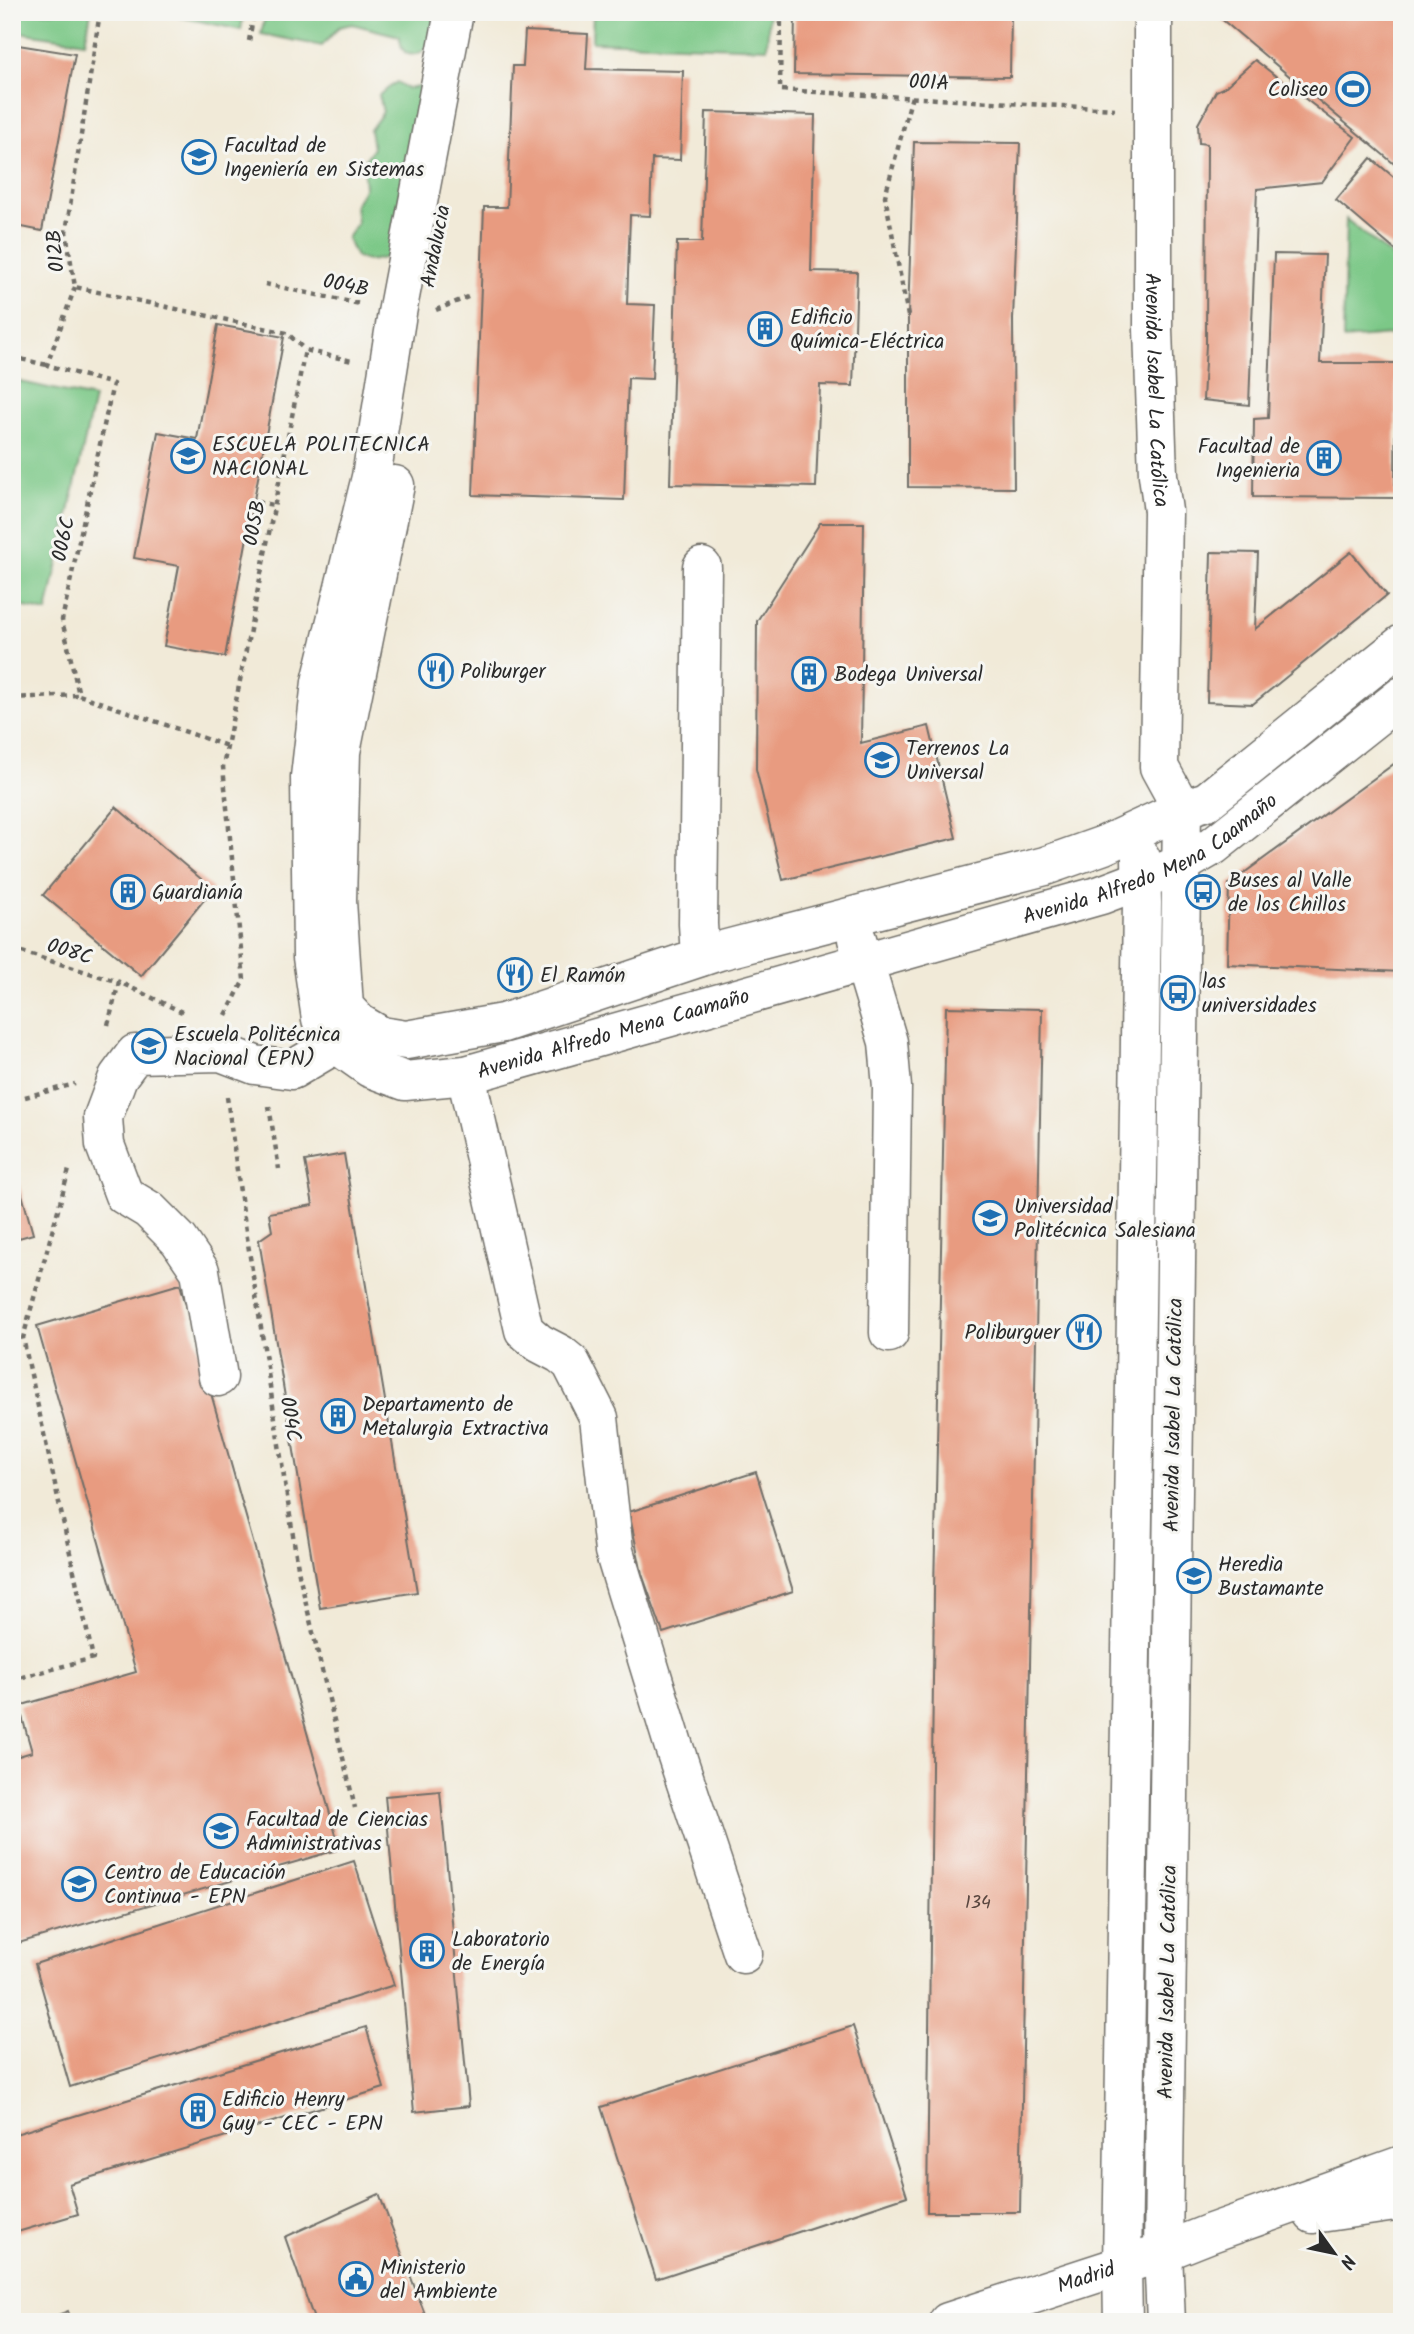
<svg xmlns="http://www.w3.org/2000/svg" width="1414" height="2334" font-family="Kalam,sans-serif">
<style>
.green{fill:#7cc887;stroke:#547a59;stroke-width:2}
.building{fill:#e89b80}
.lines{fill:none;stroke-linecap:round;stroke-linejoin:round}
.minor-casing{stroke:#706e68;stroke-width:41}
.path{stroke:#706e68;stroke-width:4.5;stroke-dasharray:5 5;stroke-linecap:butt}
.minor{stroke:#fff;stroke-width:38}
.labels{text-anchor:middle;stroke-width:6;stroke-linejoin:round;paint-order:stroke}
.number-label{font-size:18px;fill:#5a4740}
.street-label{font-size:21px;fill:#2b2b2b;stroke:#f6f6f2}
.poi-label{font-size:21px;fill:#2b2b2b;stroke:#f6f6f2;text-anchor:start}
</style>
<rect width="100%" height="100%" fill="#f6f6f2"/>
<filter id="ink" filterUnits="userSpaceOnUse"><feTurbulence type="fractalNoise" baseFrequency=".0143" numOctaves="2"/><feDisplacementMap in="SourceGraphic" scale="14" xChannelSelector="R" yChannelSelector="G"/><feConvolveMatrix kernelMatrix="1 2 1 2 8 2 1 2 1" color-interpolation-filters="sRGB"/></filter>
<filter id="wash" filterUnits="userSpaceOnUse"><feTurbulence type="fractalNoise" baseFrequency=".00686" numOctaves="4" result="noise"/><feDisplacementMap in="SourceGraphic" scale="28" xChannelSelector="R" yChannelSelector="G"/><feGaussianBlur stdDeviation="1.57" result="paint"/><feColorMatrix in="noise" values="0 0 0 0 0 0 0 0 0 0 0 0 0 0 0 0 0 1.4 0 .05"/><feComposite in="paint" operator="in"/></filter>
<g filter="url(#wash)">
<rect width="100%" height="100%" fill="#f1ead8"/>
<!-- green -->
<g class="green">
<path d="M12,12h79l-6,30 -73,-11z"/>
<path d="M157,12h87l-3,18z"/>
<path d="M266,12h170c-2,10 -3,21 -6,30 -4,10 -21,19 -28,6 -1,-2 -2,-11 -3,-12l-47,-12 -13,3 -17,19 -61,-12z"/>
<path d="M593,12h176l-2,36 -175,-6z"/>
<path d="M397,82l11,7 15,-3 -35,171 -18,4 -14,-4 -9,-19 10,-15 -2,-18 10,-18 -2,-24 10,-15 -3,-18 13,-18 -4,-17z"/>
<path d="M1346,219l56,46v69l-59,5z"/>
<path d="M12,380l82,18 -47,214 -35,-8z"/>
</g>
<g id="blocks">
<!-- building -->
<g class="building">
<path d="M795,12h216l-1,65 -216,-3z"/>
<path d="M1213,12h189v153l-3,3z"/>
<path d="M525,31l63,3 -2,35 97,2 -3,89 -28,-1 -2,57 -20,-1 -3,89 28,1 -3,74 -24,-1 -4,122 -151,-5 11,-288h23l6,-141h10z"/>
<path d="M12,44l63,10 -33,177 -30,-6z"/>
<path d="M1255,60l100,77 -33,45 -65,7 -8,216 -46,-5 3,-56 1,-200 -8,-1 -1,-19 18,-33 9,-4z"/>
<path d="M706,112l109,3 -4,156 46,1 -4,114 -33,-1 -4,102 -146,-3 7,-242h25z"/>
<path d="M914,142l106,1 -7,176 1,169 -106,-1v-171z"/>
<path d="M1371,158l31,26v72l-66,-56z"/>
<path d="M1274,254l51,1 -5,108h76l-1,135 -142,-1 1,-78 14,-1z"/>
<path d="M218,325l66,12 -59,320 -61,-11 15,-80 -45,-8 24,-126 39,7z"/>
<path d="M820,523h44l-3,220 68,-17 27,112 -173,42 -27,-111 1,-148z"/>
<path d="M1211,552l47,1 -3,76 96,-77 36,43 -134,109 -46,-2z"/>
<path d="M1402,758v214l-175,-8 2,-80z"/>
<path d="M116,807l97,82 -72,87 -98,-81z"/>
<path d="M946,1007l96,2 -22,1203h-93l7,-621z"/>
<path d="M344,1154l73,438 -97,16 -61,-368 13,-9 -3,-18 44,-8 -8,-44z"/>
<path d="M18,1180l15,54 -21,6v-58z"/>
<path d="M180,1284l160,565 -328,96v-187l20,-6 -13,-46 117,-34 -99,-346z"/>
<path d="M756,1472l37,119 -130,42 -21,-59 -13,-62z"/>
<path d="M440,1791l29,315 -55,6 -29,-316z"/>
<path d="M354,1861l40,124 -324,102 -35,-123z"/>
<path d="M853,2026l54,170 -251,83 -55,-172z"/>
<path d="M366,2027l18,61 -315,96 9,30 -64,19 -2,-6v-92z"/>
<path d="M379,2194l49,128h-113l-30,-85z"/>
<path d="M68,2311l4,11h-32z"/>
</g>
</g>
</g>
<g filter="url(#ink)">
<use href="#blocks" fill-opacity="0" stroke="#706e68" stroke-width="2"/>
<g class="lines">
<!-- minor casing -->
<g class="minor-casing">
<g id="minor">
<path id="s1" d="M454,12l-57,301 -26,164 -50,205 -11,95 2,180 9,62 15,25 34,24 35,13 61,-6 635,-180 79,-30 33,-19 189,-150"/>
<path id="s2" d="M1153,12v317l5,146 5,36 -4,256 23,42 -19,1443 3,70"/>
<path d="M395,485l-54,267 -4,149 7,106 15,16 22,13 25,4 97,-17 216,-72 326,-85 59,-21 78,-36 25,-8 195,-157"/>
<path d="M857,939l31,103 4,45 -3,246"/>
<path d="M700,957l-2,-33 4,-357"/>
<path d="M466,1075l58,255 15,13 21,11 11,9 28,55 15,133 59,193 70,210"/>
<path d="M218,1377l-18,-106 -21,-31 -30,-30 -25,-15 -19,-50 -2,-28 15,-40 17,-23 86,-2 34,13 37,5 44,-26"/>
<path d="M1313,2214l89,-13"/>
<path id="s3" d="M948,2322l215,-70 48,-19 191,-68"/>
<path d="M1123,2322l-1,-56 20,-1363 -1,-45"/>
</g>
</g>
<!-- path -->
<g class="path">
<path d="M100,12l-34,220 9,55 212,46 18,17"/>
<path d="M781,12l-1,78 335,19"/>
<path d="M249,41l5,-29"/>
<path d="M265,284l95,20"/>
<path d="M75,287l-28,78 66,19 -51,236 17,75 148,51"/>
<path d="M436,310l32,-13"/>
<path d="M908,316l-23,-120 27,-100"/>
<path d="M12,357l35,8"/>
<path d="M257,502l17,3"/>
<path d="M12,698l67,-3"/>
<path d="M12,949l107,33"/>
<path d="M226,1015l18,-35 -21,-213 82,-417 47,11"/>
<path d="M108,1025l11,-43 63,30"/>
<path d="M25,1097l50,-13"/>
<path d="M227,1097l13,95 59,382 56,234"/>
<path d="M269,1106l10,63"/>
<path d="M12,1680l81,-22 -70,-320 47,-172"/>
</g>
<!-- minor -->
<use href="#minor" class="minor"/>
</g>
</g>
<!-- icons -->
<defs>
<g id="stadium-ring" transform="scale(1.75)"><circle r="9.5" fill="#f6f6f2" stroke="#1f6fb2" stroke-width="1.5"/><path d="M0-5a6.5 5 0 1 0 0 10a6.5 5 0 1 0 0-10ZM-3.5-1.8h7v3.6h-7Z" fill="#1f6fb2"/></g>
<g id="school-ring" transform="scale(1.75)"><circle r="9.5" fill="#f6f6f2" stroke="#1f6fb2" stroke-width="1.5"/><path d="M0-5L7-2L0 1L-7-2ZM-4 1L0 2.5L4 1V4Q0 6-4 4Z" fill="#1f6fb2"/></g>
<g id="building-ring" transform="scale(1.75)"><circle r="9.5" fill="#f6f6f2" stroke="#1f6fb2" stroke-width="1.5"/><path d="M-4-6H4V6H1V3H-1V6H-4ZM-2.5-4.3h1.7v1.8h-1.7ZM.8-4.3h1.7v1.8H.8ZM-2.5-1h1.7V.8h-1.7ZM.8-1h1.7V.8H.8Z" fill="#1f6fb2"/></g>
<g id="university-ring" transform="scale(1.75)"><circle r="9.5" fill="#f6f6f2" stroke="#1f6fb2" stroke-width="1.5"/><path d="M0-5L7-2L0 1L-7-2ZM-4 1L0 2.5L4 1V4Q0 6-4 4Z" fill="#1f6fb2"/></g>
<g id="restaurant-ring" transform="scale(1.75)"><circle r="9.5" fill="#f6f6f2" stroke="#1f6fb2" stroke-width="1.5"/><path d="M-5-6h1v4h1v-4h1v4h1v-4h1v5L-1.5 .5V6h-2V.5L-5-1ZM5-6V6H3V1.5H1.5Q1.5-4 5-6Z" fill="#1f6fb2"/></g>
<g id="bus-ring" transform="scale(1.75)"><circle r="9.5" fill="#f6f6f2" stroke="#1f6fb2" stroke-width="1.5"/><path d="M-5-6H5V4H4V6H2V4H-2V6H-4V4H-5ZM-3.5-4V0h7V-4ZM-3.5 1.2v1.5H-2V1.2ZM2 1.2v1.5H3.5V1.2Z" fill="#1f6fb2"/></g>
<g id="civic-ring" transform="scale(1.75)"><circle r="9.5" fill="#f6f6f2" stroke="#1f6fb2" stroke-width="1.5"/><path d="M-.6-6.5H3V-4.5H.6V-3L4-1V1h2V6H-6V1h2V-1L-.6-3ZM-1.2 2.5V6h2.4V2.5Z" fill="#1f6fb2"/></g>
</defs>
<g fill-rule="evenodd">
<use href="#stadium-ring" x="1353" y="89"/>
<use href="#school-ring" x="199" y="157"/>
<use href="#building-ring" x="765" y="329"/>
<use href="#university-ring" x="188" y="456"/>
<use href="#building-ring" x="1324" y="458"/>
<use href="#restaurant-ring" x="436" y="671"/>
<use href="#building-ring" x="809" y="674"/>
<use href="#university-ring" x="882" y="760"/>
<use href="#building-ring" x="128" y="892"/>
<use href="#bus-ring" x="1203" y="892"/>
<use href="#restaurant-ring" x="515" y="975"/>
<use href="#bus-ring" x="1178" y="993"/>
<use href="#university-ring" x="149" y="1046"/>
<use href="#university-ring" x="990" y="1218"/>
<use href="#restaurant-ring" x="1084" y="1332"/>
<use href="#building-ring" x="338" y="1416"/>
<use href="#school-ring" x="1194" y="1576"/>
<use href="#university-ring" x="221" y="1831"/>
<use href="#university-ring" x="79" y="1884"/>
<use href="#building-ring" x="427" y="1951"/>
<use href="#building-ring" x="198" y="2111"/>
<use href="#civic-ring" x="356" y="2279"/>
</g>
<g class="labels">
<!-- number labels -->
<g class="number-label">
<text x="978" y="1908">134</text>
</g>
<!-- street labels -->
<g class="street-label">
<text transform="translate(929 82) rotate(3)" y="7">001A</text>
<text transform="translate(435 246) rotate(-79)" y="7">Andalucia</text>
<text transform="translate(55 251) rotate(-95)" y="7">012B</text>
<text transform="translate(346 285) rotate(12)" y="7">004B</text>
<text dy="7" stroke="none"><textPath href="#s2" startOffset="378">Avenida Isabel La Católica</textPath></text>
<text transform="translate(254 523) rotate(-79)" y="7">005B</text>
<text transform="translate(63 539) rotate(-78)" y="7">006C</text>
<text dy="7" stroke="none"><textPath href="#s1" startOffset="1911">Avenida Alfredo Mena Caamaño</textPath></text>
<text transform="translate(70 951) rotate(17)" y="7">008C</text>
<text dy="7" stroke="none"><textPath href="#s1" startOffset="1344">Avenida Alfredo Mena Caamaño</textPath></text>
<text transform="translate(1173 1415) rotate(-89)" y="7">Avenida Isabel La Católica</text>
<text transform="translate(291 1419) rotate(81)" y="7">004C</text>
<text transform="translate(1167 1982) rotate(-89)" y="7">Avenida Isabel La Católica</text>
<text dy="7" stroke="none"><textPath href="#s3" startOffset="145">Madrid</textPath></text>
</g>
<!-- poi labels -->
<g class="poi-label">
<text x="1328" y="96" text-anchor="end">Coliseo</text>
<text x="224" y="152">Facultad de<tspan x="224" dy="24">Ingeniería en Sistemas</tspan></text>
<text x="790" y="324">Edificio<tspan x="790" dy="24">Química-Eléctrica</tspan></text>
<text x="212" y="451">ESCUELA POLITECNICA<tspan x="212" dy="24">NACIONAL</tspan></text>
<text x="1300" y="453" text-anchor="end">Facultad de<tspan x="1300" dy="24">Ingenieria</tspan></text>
<text x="460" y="678">Poliburger</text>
<text x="834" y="681">Bodega Universal</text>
<text x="906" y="755">Terrenos La<tspan x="906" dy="24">Universal</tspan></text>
<text x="1228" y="887">Buses al Valle<tspan x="1228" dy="24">de los Chillos</tspan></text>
<text x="152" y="899">Guardianía</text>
<text x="540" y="982">El Ramón</text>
<text x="1202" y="988">las<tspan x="1202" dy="24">universidades</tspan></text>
<text x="174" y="1041">Escuela Politécnica<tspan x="174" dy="24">Nacional (EPN)</tspan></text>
<text x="1014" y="1213">Universidad<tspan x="1014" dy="24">Politécnica Salesiana</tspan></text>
<text x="1060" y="1339" text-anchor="end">Poliburguer</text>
<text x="362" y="1411">Departamento de<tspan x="362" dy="24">Metalurgia Extractiva</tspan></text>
<text x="1218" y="1571">Heredia<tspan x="1218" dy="24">Bustamante</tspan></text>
<text x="246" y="1826">Facultad de Ciencias<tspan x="246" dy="24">Administrativas</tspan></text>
<text x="104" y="1879">Centro de Educación<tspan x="104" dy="24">Continua - EPN</tspan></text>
<text x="452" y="1946">Laboratorio<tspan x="452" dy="24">de Energía</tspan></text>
<text x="222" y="2106">Edificio Henry<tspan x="222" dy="24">Guy - CEC - EPN</tspan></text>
<text x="380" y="2274">Ministerio<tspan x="380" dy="24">del Ambiente</tspan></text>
</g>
</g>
<!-- margin -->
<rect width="1414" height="2334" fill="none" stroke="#f6f6f2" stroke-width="42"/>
<!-- north arrow -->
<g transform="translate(1334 2253) rotate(123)" stroke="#f6f6f2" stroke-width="5" paint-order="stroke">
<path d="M0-5L12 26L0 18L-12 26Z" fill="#2b2b2b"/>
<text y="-10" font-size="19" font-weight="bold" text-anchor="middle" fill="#2b2b2b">N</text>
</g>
</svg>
